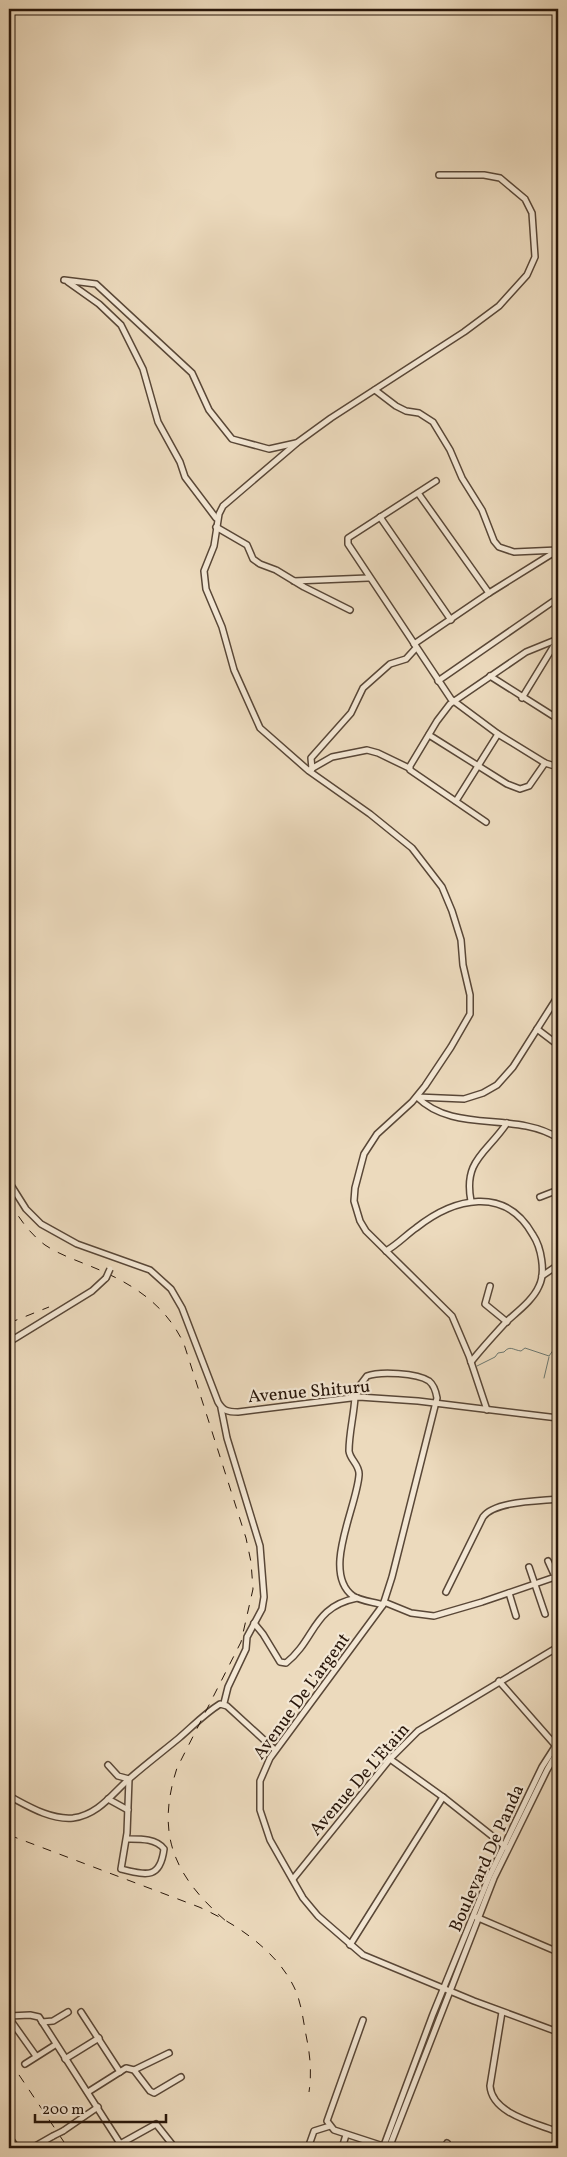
<svg xmlns="http://www.w3.org/2000/svg" width="567" height="2157" font-family="Vollkorn,serif">
<style>
.lines{fill:none;stroke-linecap:round;stroke-linejoin:round}
.stream{stroke:#6c7871;stroke-width:1}
.minor-casing{stroke:#594737;stroke-width:8}
.minor{stroke:#f3e7d4;stroke-width:5}
.rail{stroke:#28160a;stroke-width:1;stroke-dasharray:9 9;stroke-linecap:butt}
.minor-bridge-casing{stroke:#594737;stroke-width:8;stroke-linecap:butt}
.minor-bridge{stroke:#f3e7d4;stroke-width:5}
.labels{text-anchor:middle;stroke-width:4.5;stroke-linejoin:round;paint-order:stroke}
.street-label{font-size:18px;fill:#28160a;stroke:#f3e7d4}
</style>
<rect width="100%" height="100%" fill="#ecdabd"/>
<filter id="stains"><feTurbulence type="fractalNoise" baseFrequency=".004" numOctaves="4"/><feColorMatrix values="0 0 0 0 .2 0 0 0 0 .09 0 0 0 0 .02 0 0 0 .5 -.17"/></filter>
<radialGradient id="worn" r=".72"><stop offset=".6" stop-color="#630" stop-opacity="0"/><stop offset="1" stop-color="#630" stop-opacity=".3"/></radialGradient>
<g class="lines">
<!-- stream -->
<g class="stream">
<path d="M477,1366l18,-9 3,-4 6,-1c6,-7 9,-2 17,-1l4,-3 24,8 5,-7 4,-1"/>
<path d="M544,1378l5,-21"/>
</g>
<!-- minor casing -->
<g class="minor-casing">
<g id="minor">
<path d="M439,175h45l16,3 25,21 7,14 3,44 -8,18 -28,31 -35,26 -133,86 -33,24 -75,64 -4,8 -5,32 -10,25 2,18 16,38 12,43 26,58 49,43 61,43 42,34 30,39 10,24 9,29 2,25 7,30v19l-19,33 -26,39 -13,16 -35,32 -13,20 -9,34 -1,13 6,20 6,10 86,85 17,40 18,54"/>
<path d="M64,280l32,4 96,89 17,37 23,29 37,10 27,-6"/>
<path d="M68,282l31,22 22,21 22,44 15,53 22,40 5,15 31,41"/>
<path d="M375,390l21,16 10,5 13,2 14,9 17,28 12,28 20,32 12,31 5,6 15,5 44,-2"/>
<path d="M436,481l-88,57v6l103,155 47,35 47,29 13,4"/>
<path d="M418,493l71,100"/>
<path d="M380,517l71,103"/>
<path d="M216,527l31,18 6,14 7,5 16,6 28,17 46,23"/>
<path d="M294,581l74,-3"/>
<path d="M414,644l75,-51 69,-43"/>
<path d="M490,676l68,43"/>
<path d="M438,681l120,-83"/>
<path d="M522,698l36,-59"/>
<path d="M429,735l78,49 13,5 9,-3 16,-23"/>
<path d="M311,769l21,-12 35,-7 11,3 31,15"/>
<path d="M312,769l-1,-11 40,-45 12,-25 27,-24 16,-5 10,-11"/>
<path d="M456,801l42,-67"/>
<path d="M486,822l-76,-52v-4l27,-45 13,-17 76,-52 32,-13"/>
<path d="M537,1029l21,16"/>
<path d="M417,1097l47,2 19,-6 14,-8 16,-18 45,-71"/>
<path d="M417,1097c37,37 98,14 141,41"/>
<path d="M9,1182l17,27 15,15 36,20 73,26 21,19 11,19 36,94c5,9 10,10 20,10l121,-15 59,4 140,17"/>
<path d="M540,1197l18,-7"/>
<path d="M471,1201c-8,-41 16,-48 36,-78"/>
<path d="M386,1251c12,-7 20,-16 30,-23 38,-30 89,-43 117,7 8,12 13,37 6,51 -6,14 -21,25 -33,36 -12,13 -24,26 -35,40"/>
<path d="M542,1276l16,-11"/>
<path d="M490,1286l-5,18 22,18"/>
<path d="M9,1342l83,-51 14,-13"/>
<path d="M351,1397l16,-21c13,-5 50,-3 62,5 5,4 7,11 8,17l-45,179 -9,28 -113,153 -10,23v29l10,30 33,58 15,18 45,39 111,46 84,31"/>
<path d="M355,1397c-1,18 -6,36 -6,54 1,9 11,14 10,24 -2,32 -38,97 -6,121 8,5 21,6 30,9"/>
<path d="M221,1408l6,30 33,108 4,51 -2,12 -15,28 -1,12 -18,38 -4,16"/>
<path d="M556,1446l2,-10"/>
<path d="M548,1561l10,22"/>
<path d="M529,1567l16,47"/>
<path d="M446,1592l37,-75c11,-16 56,-16 75,-18"/>
<path d="M509,1593l7,23"/>
<path d="M384,1602l27,11 23,3 48,-14 76,-26"/>
<path d="M254,1623l9,11 17,28 6,1c30,-24 26,-56 71,-65"/>
<path d="M499,1681l57,65"/>
<path d="M390,1759l53,38 63,50"/>
<path d="M108,1765l10,11 11,3 -2,54 -6,36c25,6 39,11 43,-20 -8,-11 -25,-10 -38,-10"/>
<path d="M9,1796c19,10 41,24 64,22 25,-3 39,-24 56,-39 16,-14 33,-27 50,-41 14,-12 25,-24 41,-34l7,2 48,44"/>
<path d="M108,1799l20,11"/>
<path d="M293,1879l97,-120 28,-28 140,-84"/>
<path d="M476,1917l82,35"/>
<path d="M350,1945l93,-148"/>
<path d="M81,2012l39,60"/>
<path d="M502,2012l-12,74c2,28 46,37 68,46"/>
<path d="M9,2016l21,-1 9,2 84,131"/>
<path d="M9,2018l27,38"/>
<path d="M363,2020l-36,101 7,9 49,16"/>
<path d="M42,2022l11,-1 15,-9"/>
<path d="M65,2059l34,-21"/>
<path d="M25,2064l30,-19"/>
<path d="M134,2070l35,-17"/>
<path d="M88,2092l38,-24 8,2 16,21 4,2 27,-16"/>
<path d="M63,2131l35,-24"/>
<path d="M9,2137l8,11"/>
<path d="M120,2144l36,-20 19,24"/>
<path d="M32,2148l21,-12"/>
<path d="M308,2148l6,-17 16,-5"/>
<path d="M342,2148l4,-13"/>
<path d="M383,2148l50,-134 56,-137 53,-110 16,-25"/>
<path d="M389,2148l105,-270 53,-108 11,-19"/>
<path d="M445,2148l2,-5"/>
</g>
</g>
<!-- minor -->
<use href="#minor" class="minor"/>
<!-- rail -->
<g class="rail">
<path d="M9,1201c10,17 20,32 36,44 18,12 40,18 59,27 35,16 63,36 80,72l62,194 5,24 2,27 -12,53 -64,126c-22,68 -2,109 50,154"/>
<path d="M9,1323l40,-16"/>
<path d="M9,1835l190,72c36,16 77,43 95,80 7,14 9,32 12,48 4,19 6,37 3,57"/>
<path d="M9,2060l59,88"/>
</g>
<!-- minor-bridge casing -->
<g class="minor-bridge-casing">
<g id="minor-bridge">
<path d="M106,1278l4,-9"/>
<path d="M53,2136l10,-5"/>
</g>
</g>
<!-- minor-bridge -->
<use href="#minor-bridge" class="minor-bridge"/>
</g>
<g class="labels">
<!-- street labels -->
<g class="street-label">
<text transform="translate(309 1391) rotate(-5)" y="6">Avenue Shituru</text>
<text transform="translate(301 1696) rotate(-54)" y="6">Avenue De L'argent</text>
<text transform="translate(359 1779) rotate(-49)" y="6">Avenue De L'Etain</text>
<text transform="translate(486 1858) rotate(-66)" y="6">Boulevard De Panda</text>
</g>
</g>
<!-- margin -->
<rect width="567" height="2157" fill="none" stroke="#ecdabd" stroke-width="30"/>
<rect x="10" y="10" width="547" height="2137" fill="none" stroke="#28160a" stroke-width="2.5"/>
<rect x="15" y="15" width="537" height="2127" fill="none" stroke="#28160a"/>
<!-- scale -->
<path d="M35 2114v8h131v-8" fill="none" stroke="#28160a" stroke-width="2.5"/>
<text x="42" y="2114" font-size="15" fill="#28160a" stroke="#f3e7d4" stroke-width="4" paint-order="stroke">200 m</text>
<rect width="100%" height="100%" filter="url(#stains)"/>
<rect width="100%" height="100%" fill="url(#worn)"/>
</svg>
